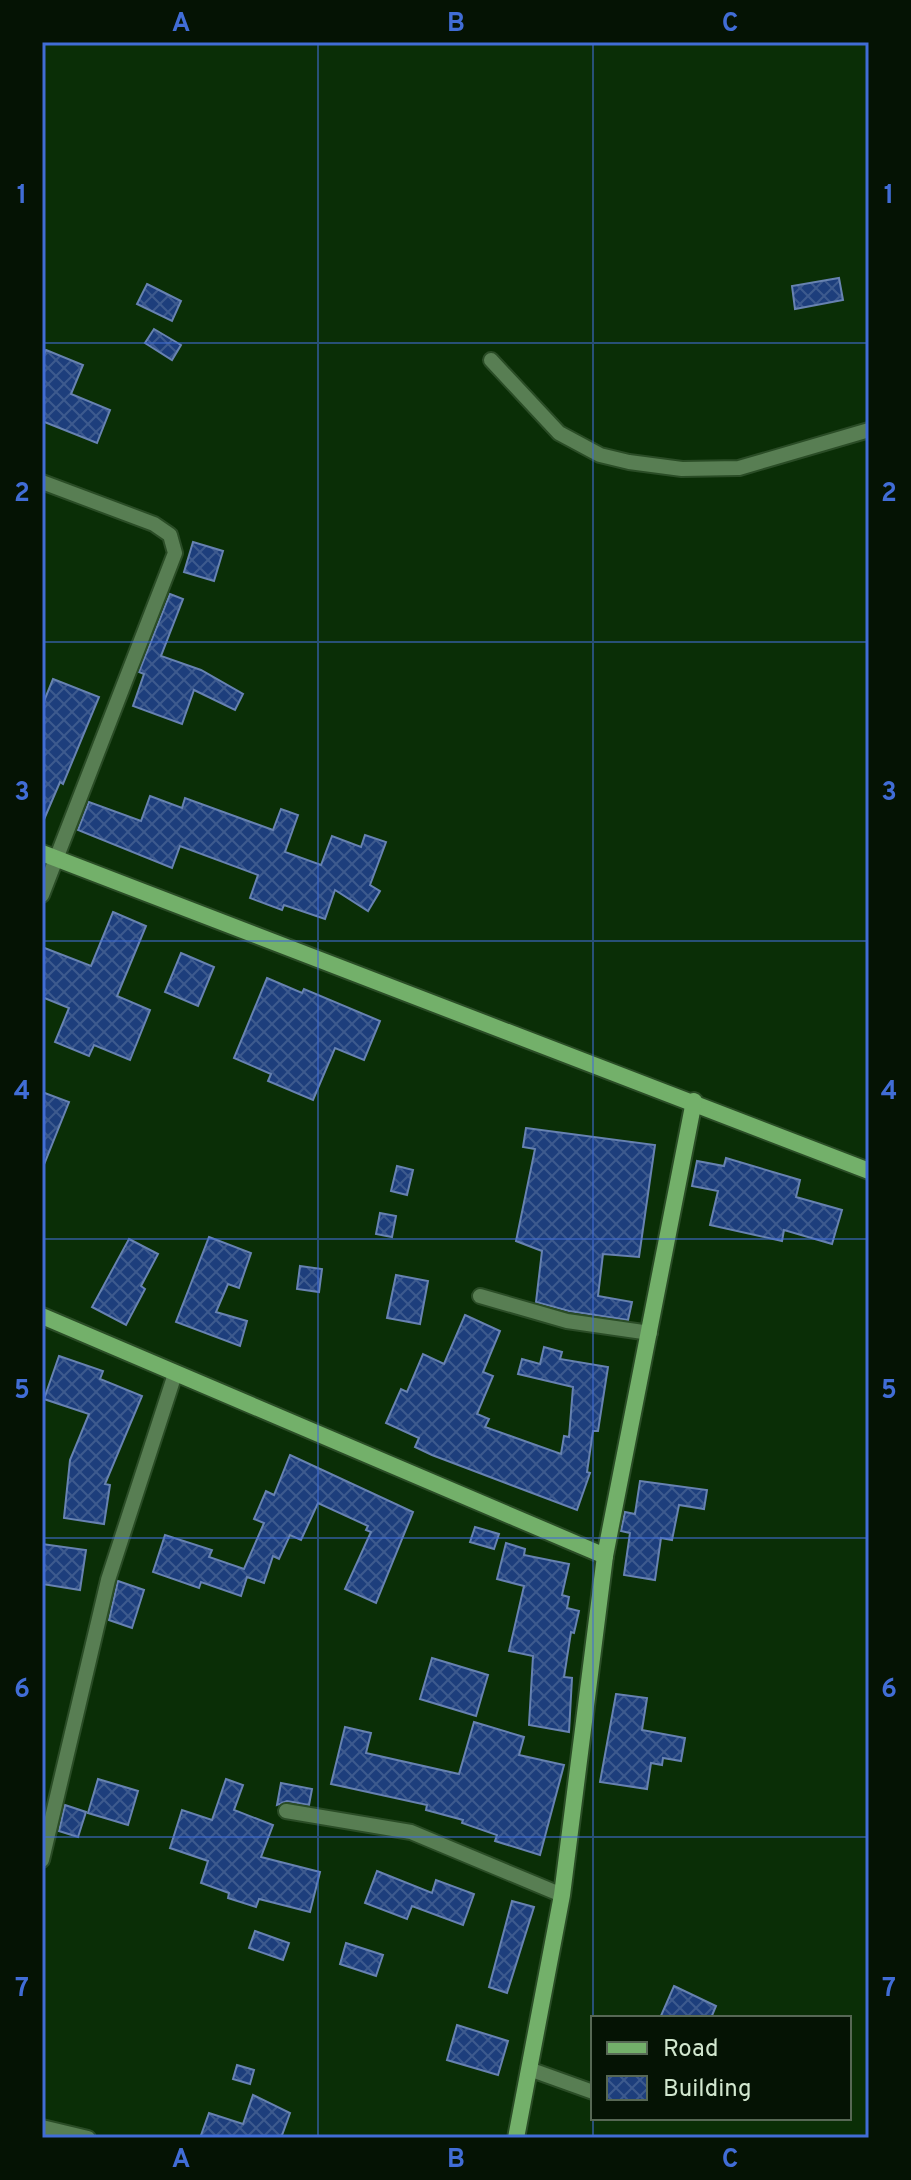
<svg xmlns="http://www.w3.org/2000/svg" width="911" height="2180" font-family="Overpass,sans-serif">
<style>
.building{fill:url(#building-cross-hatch);stroke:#6782b1;stroke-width:2}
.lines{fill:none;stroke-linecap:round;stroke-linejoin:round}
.street-casing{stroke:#2a4c26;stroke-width:18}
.secondary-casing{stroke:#2a4c26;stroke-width:20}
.street{stroke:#587e53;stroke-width:14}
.secondary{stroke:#73b06a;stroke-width:16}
.grid{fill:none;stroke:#416dd6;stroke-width:2;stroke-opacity:0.55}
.neatline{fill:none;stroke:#416dd6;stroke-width:3}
.grid-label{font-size:26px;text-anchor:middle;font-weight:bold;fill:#416dd6}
</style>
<defs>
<pattern id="building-cross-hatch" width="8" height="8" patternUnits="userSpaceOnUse" patternTransform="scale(2)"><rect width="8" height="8" fill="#1d3e7c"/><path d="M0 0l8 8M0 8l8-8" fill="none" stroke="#3d5a8e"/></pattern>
</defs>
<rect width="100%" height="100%" fill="#0a2e06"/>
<!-- building -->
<g class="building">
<path d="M839,278l4,22 -48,9 -3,-23z"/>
<path d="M147,284l34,17 -9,20 -35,-17z"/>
<path d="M154,329l27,16 -9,15 -27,-17z"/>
<path d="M46,350l37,15 -12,29 39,16 -13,33 -55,-22v-63z"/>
<path d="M193,542l30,9 -9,30 -30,-9z"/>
<path d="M170,594l13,5 -22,57 40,14 42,24 -8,16 -41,-20 -12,34 -49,-18 11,-32 -5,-2z"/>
<path d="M53,679l46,18 -36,87 -3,-2 -18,42v-118z"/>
<path d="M150,796l32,12 3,-10 88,32 8,-21 17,6 -13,37 36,13 11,-29 29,11 4,-12 21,7 -16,43 10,6 -12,20 -33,-21 -10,29 -41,-14 -2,5 -32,-12 8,-23 -78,-29 -8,22 -94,-38 11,-28 52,19z"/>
<path d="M113,912l33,14 -29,70 33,14 -20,50 -36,-15 -5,11 -34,-14 14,-34 -27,-11v-50l49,19z"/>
<path d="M181,953l33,14 -16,39 -33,-14z"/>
<path d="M267,978l35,15 2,-4 76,32 -16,39 -29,-12 -22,52 -45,-19 3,-7 -37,-16z"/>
<path d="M42,1092l27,10 -26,65h-1z"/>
<path d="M526,1128l129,17 -16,112 -36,-3 -5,42 34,6 -4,18 -59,-9 -33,-9 6,-51 -26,-10 19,-92 -12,-2z"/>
<path d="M726,1158l74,22 -4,17 46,13 -10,34 -48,-14 -2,11 -72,-16 8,-34 -26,-5 5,-25 27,5z"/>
<path d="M397,1166l16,4 -6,25 -16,-4z"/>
<path d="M380,1213l16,3 -4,21 -16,-3z"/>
<path d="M209,1237l42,16 -12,35 -11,-4 -12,28 31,9 -7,25 -64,-24z"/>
<path d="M129,1239l29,15 -17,32 4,3 -19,36 -34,-18z"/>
<path d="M300,1266l22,3 -3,23 -22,-3z"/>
<path d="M396,1275l32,6 -8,43 -33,-6z"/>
<path d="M465,1315l35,16 -17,41 10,4 -16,38 12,5 -4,8 76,27 3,-18 5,1 4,-50 -55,-13 4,-15 18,5 4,-17 18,5 -2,7 48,8 -10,64h-5l-6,41 3,1 -13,37 -145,-55 -17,-8 4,-9 -33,-15 15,-34 6,3 16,-38 21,10z"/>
<path d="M59,1356l44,15 -3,8 42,17 -37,88 5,1 -6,39 -40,-6 6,-58 19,-46 -45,-15z"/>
<path d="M290,1455l123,57 -37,91 -31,-14 26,-57 -5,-2 2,-4 -50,-23 -17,37 -11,-5 -11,24 -6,-3 -9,27 -17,-6 -6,19 -40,-14 -2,6 -46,-16 12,-37 47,15 -3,7 35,12 20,-46 -10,-4 12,-28 8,4z"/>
<path d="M640,1481l67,9 -3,19 -25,-4 -7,35 -11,-2 -6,42 -31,-5 6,-42 -9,-2 4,-19 10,2z"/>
<path d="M475,1527l24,7 -5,15 -24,-7z"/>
<path d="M506,1543l19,6 -1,6 45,9 -7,31 7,2 -2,11 12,3 -5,22 -3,-1 -7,45 8,1 -3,54 -40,-7 4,-69 -24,-5 15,-65 -27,-7z"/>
<path d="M42,1544l44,6 -6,40 -38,-6z"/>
<path d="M118,1581l26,9 -12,38 -23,-8z"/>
<path d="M432,1658l56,17 -12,41 -56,-17z"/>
<path d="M616,1694l31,4 -5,32 43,8 -4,23 -18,-3 -1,7 -11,-2 -4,26 -47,-7z"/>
<path d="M474,1722l50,15 -5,18 45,10 -24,90 -45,-14 2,-6 -35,-12 1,-3 -37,-10 1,-5 -96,-21 14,-57 26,6 -5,20 93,21z"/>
<path d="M98,1779l40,12 -10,34 -40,-12z"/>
<path d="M226,1779l17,6 -9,25 39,15 -12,32 59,15 -10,40 -51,-13 -3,8 -28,-9 1,-5 -28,-10 7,-22 -38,-13 12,-38 30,10z"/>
<path d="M281,1783l31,6 -3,16 -22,-4 -10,4z"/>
<path d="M65,1805l21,7 -8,25 -19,-6z"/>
<path d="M377,1871l55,22 4,-13 38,14 -11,31 -51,-19 -5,13 -42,-16z"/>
<path d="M512,1901l22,6 -27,86 -18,-6z"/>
<path d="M255,1931l34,12 -6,17 -34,-12z"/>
<path d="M346,1943l37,12 -7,21 -36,-12z"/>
<path d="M674,1986l42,20 -5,12h-51z"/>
<path d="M457,2025l51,16 -10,34 -51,-15z"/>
<path d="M237,2065l17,5 -4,14 -17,-5z"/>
<path d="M253,2095l37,18 -9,25h-81l9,-25 34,11z"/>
</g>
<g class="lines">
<!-- street casing -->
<g class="street-casing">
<g id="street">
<path d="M491,360l68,73 41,22 29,7 53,7 57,-1 130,-38"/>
<path d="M42,482l112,42 16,11 5,18 -133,342"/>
<path d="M480,1296l87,25 83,12"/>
<path d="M286,1811l125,21 151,63"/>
<path d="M42,1860l66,-280 67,-206"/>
<path d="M529,2069l64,23"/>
<path d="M42,2127l46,11"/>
</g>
</g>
<!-- secondary casing -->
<g class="secondary-casing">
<g id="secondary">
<path d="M42,853l827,318"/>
<path d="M42,1316l563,240"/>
<path d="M516,2138l46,-243 43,-339 89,-455"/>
</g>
</g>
<!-- street -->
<use href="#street" class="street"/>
<!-- secondary -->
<use href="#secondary" class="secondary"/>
</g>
<!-- grid -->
<path class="grid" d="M318,42v2096M593,42v2096M42,343h827M42,642h827M42,941h827M42,1239h827M42,1538h827M42,1837h827"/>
<!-- border -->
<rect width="911" height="2180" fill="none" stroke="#051304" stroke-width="88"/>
<!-- legend -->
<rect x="591" y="2016" width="260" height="104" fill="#051304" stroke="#576855" stroke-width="2"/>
<rect x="607" y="2042" width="40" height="12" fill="#73b06a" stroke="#576855" stroke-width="2"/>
<text x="663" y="2056" font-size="24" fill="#d2e7cf">Road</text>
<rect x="607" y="2076" width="40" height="24" fill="url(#building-cross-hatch)" stroke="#576855" stroke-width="2"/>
<text x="663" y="2096" font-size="24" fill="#d2e7cf">Building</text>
<rect x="44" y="44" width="823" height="2092" class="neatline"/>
<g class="grid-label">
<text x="181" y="31">A</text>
<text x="456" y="31">B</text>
<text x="730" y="31">C</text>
<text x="22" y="203">1</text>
<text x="889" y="203">1</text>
<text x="22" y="501">2</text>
<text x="889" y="501">2</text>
<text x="22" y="800">3</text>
<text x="889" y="800">3</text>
<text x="22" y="1099">4</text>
<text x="889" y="1099">4</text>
<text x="22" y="1398">5</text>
<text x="889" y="1398">5</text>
<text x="22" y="1697">6</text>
<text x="889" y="1697">6</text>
<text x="22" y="1996">7</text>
<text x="889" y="1996">7</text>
<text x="181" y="2167">A</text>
<text x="456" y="2167">B</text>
<text x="730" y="2167">C</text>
</g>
</svg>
